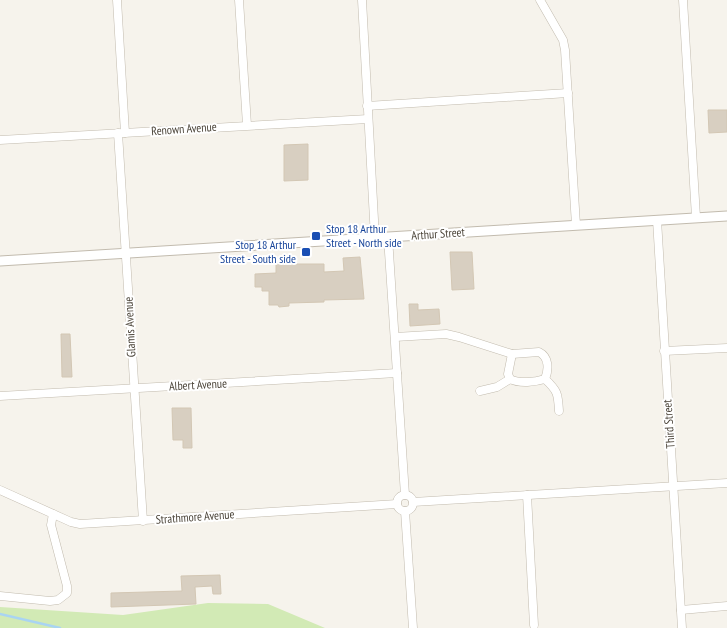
<svg xmlns="http://www.w3.org/2000/svg" width="727" height="628" font-family="'PT Sans Narrow',sans-serif">
<style>
.green{fill:#d2eab5}
.lines{fill:none;stroke-linecap:round;stroke-linejoin:round}
.stream{stroke:#a9d4f2;stroke-width:2.5}
.building{fill:#d8cfc1;stroke:#d3c7b4}
.minor-casing{stroke:#c2bbae;stroke-width:9}
.tertiary-casing{stroke:#c2bbae;stroke-width:11}
.minor{stroke:#fff;stroke-width:8}
.tertiary{stroke:#fff;stroke-width:9}
.transit-dot{fill:#1a4fb4;stroke:#fff;stroke-width:2}
.labels{text-anchor:middle;stroke-width:4;stroke-linejoin:round;paint-order:stroke}
.street-label{font-size:12px;fill:#4b4439;stroke:#fff}
.transit-label{font-size:12px;fill:#164399;stroke:#fff;text-anchor:start}
</style>
<rect width="100%" height="100%" fill="#f6f3ec"/>
<!-- green -->
<path class="green" d="M208,603l60,1 57,24h-325v-21l123,8z"/>
<g class="lines">
<!-- stream -->
<path class="stream" d="M0,614l60,14"/>
</g>
<!-- building -->
<g class="building">
<path d="M708,110h19v22l-18,1z"/>
<path d="M308,144v36l-24,1v-36z"/>
<path d="M450,252h22l2,37 -22,1z"/>
<path d="M360,257l4,42 -40,1v2l-35,1v3l-10,1 -1,-2h-9v-14h-7v-4h-7v-13l21,-1v-9h48v8l20,-1 -1,-13z"/>
<path d="M409,304h9v6l21,-1 1,15 -30,2z"/>
<path d="M61,334h9l2,43h-10z"/>
<path d="M172,408h19l1,40h-9v-8h-10z"/>
<path d="M220,575l1,19h-8l-1,-8 -17,1 1,17 -85,3v-14l71,-2 -1,-15z"/>
</g>
<g class="lines">
<!-- minor casing -->
<g class="minor-casing">
<g id="minor">
<path d="M117,0l8,133"/>
<path d="M239,0l8,125"/>
<path d="M362,0l13,238"/>
<path d="M540,0l23,40 2,10 11,175"/>
<path d="M683,0l13,217"/>
<path d="M367,106l201,-13"/>
<path d="M118,133l25,388"/>
<path d="M0,140l368,-21"/>
<path d="M657,220l25,408"/>
<path d="M388,237l17,258"/>
<path d="M395,337l51,-3 13,3 53,17 27,-2c10,5 10,17 6,27"/>
<path d="M664,351l63,-3"/>
<path d="M512,354l-4,20 2,5c10,5 25,3 35,0"/>
<path d="M545,379c13,12 13,15 14,32"/>
<path d="M480,391l17,-4 13,-8"/>
<path d="M0,396l397,-23"/>
<path d="M0,490l71,32 9,2 317,-20"/>
<path d="M527,495l7,130"/>
<circle cx="405" cy="503" r="8"/>
<path d="M413,502l314,-19"/>
<path d="M405,511l8,117"/>
<path d="M0,596l50,5 8,-1 9,-7v-7l-16,-61 2,-11"/>
<path d="M681,610l46,-4"/>
</g>
</g>
<!-- tertiary casing -->
<g class="tertiary-casing">
<path id="tertiary" d="M0,261l727,-45"/>
</g>
<!-- minor -->
<use href="#minor" class="minor"/>
<!-- tertiary -->
<use href="#tertiary" class="tertiary"/>
</g>
<!-- markers -->
<g class="transit-dot">
<rect x="311" y="231" width="10" height="10" rx="2.5"/>
<rect x="301" y="247" width="10" height="10" rx="2.5"/>
</g>
<g class="labels">
<!-- street labels -->
<g class="street-label">
<text transform="translate(184 129) rotate(-4)" y="4">Renown Avenue</text>
<text transform="translate(438 234) rotate(-4)" y="4">Arthur Street</text>
<text transform="translate(130 327) rotate(-93)" y="4">Glamis Avenue</text>
<text transform="translate(198 385) rotate(-3)" y="4">Albert Avenue</text>
<text transform="translate(669 424) rotate(-94)" y="4">Third Street</text>
<text transform="translate(195 517) rotate(-4)" y="4">Strathmore Avenue</text>
</g>
<!-- transit labels -->
<g class="transit-label">
<text x="326" y="233">Stop 18 Arthur<tspan x="326" dy="14">Street - North side</tspan></text>
<text x="296" y="249" text-anchor="end">Stop 18 Arthur<tspan x="296" dy="14">Street - South side</tspan></text>
</g>
</g>
</svg>
